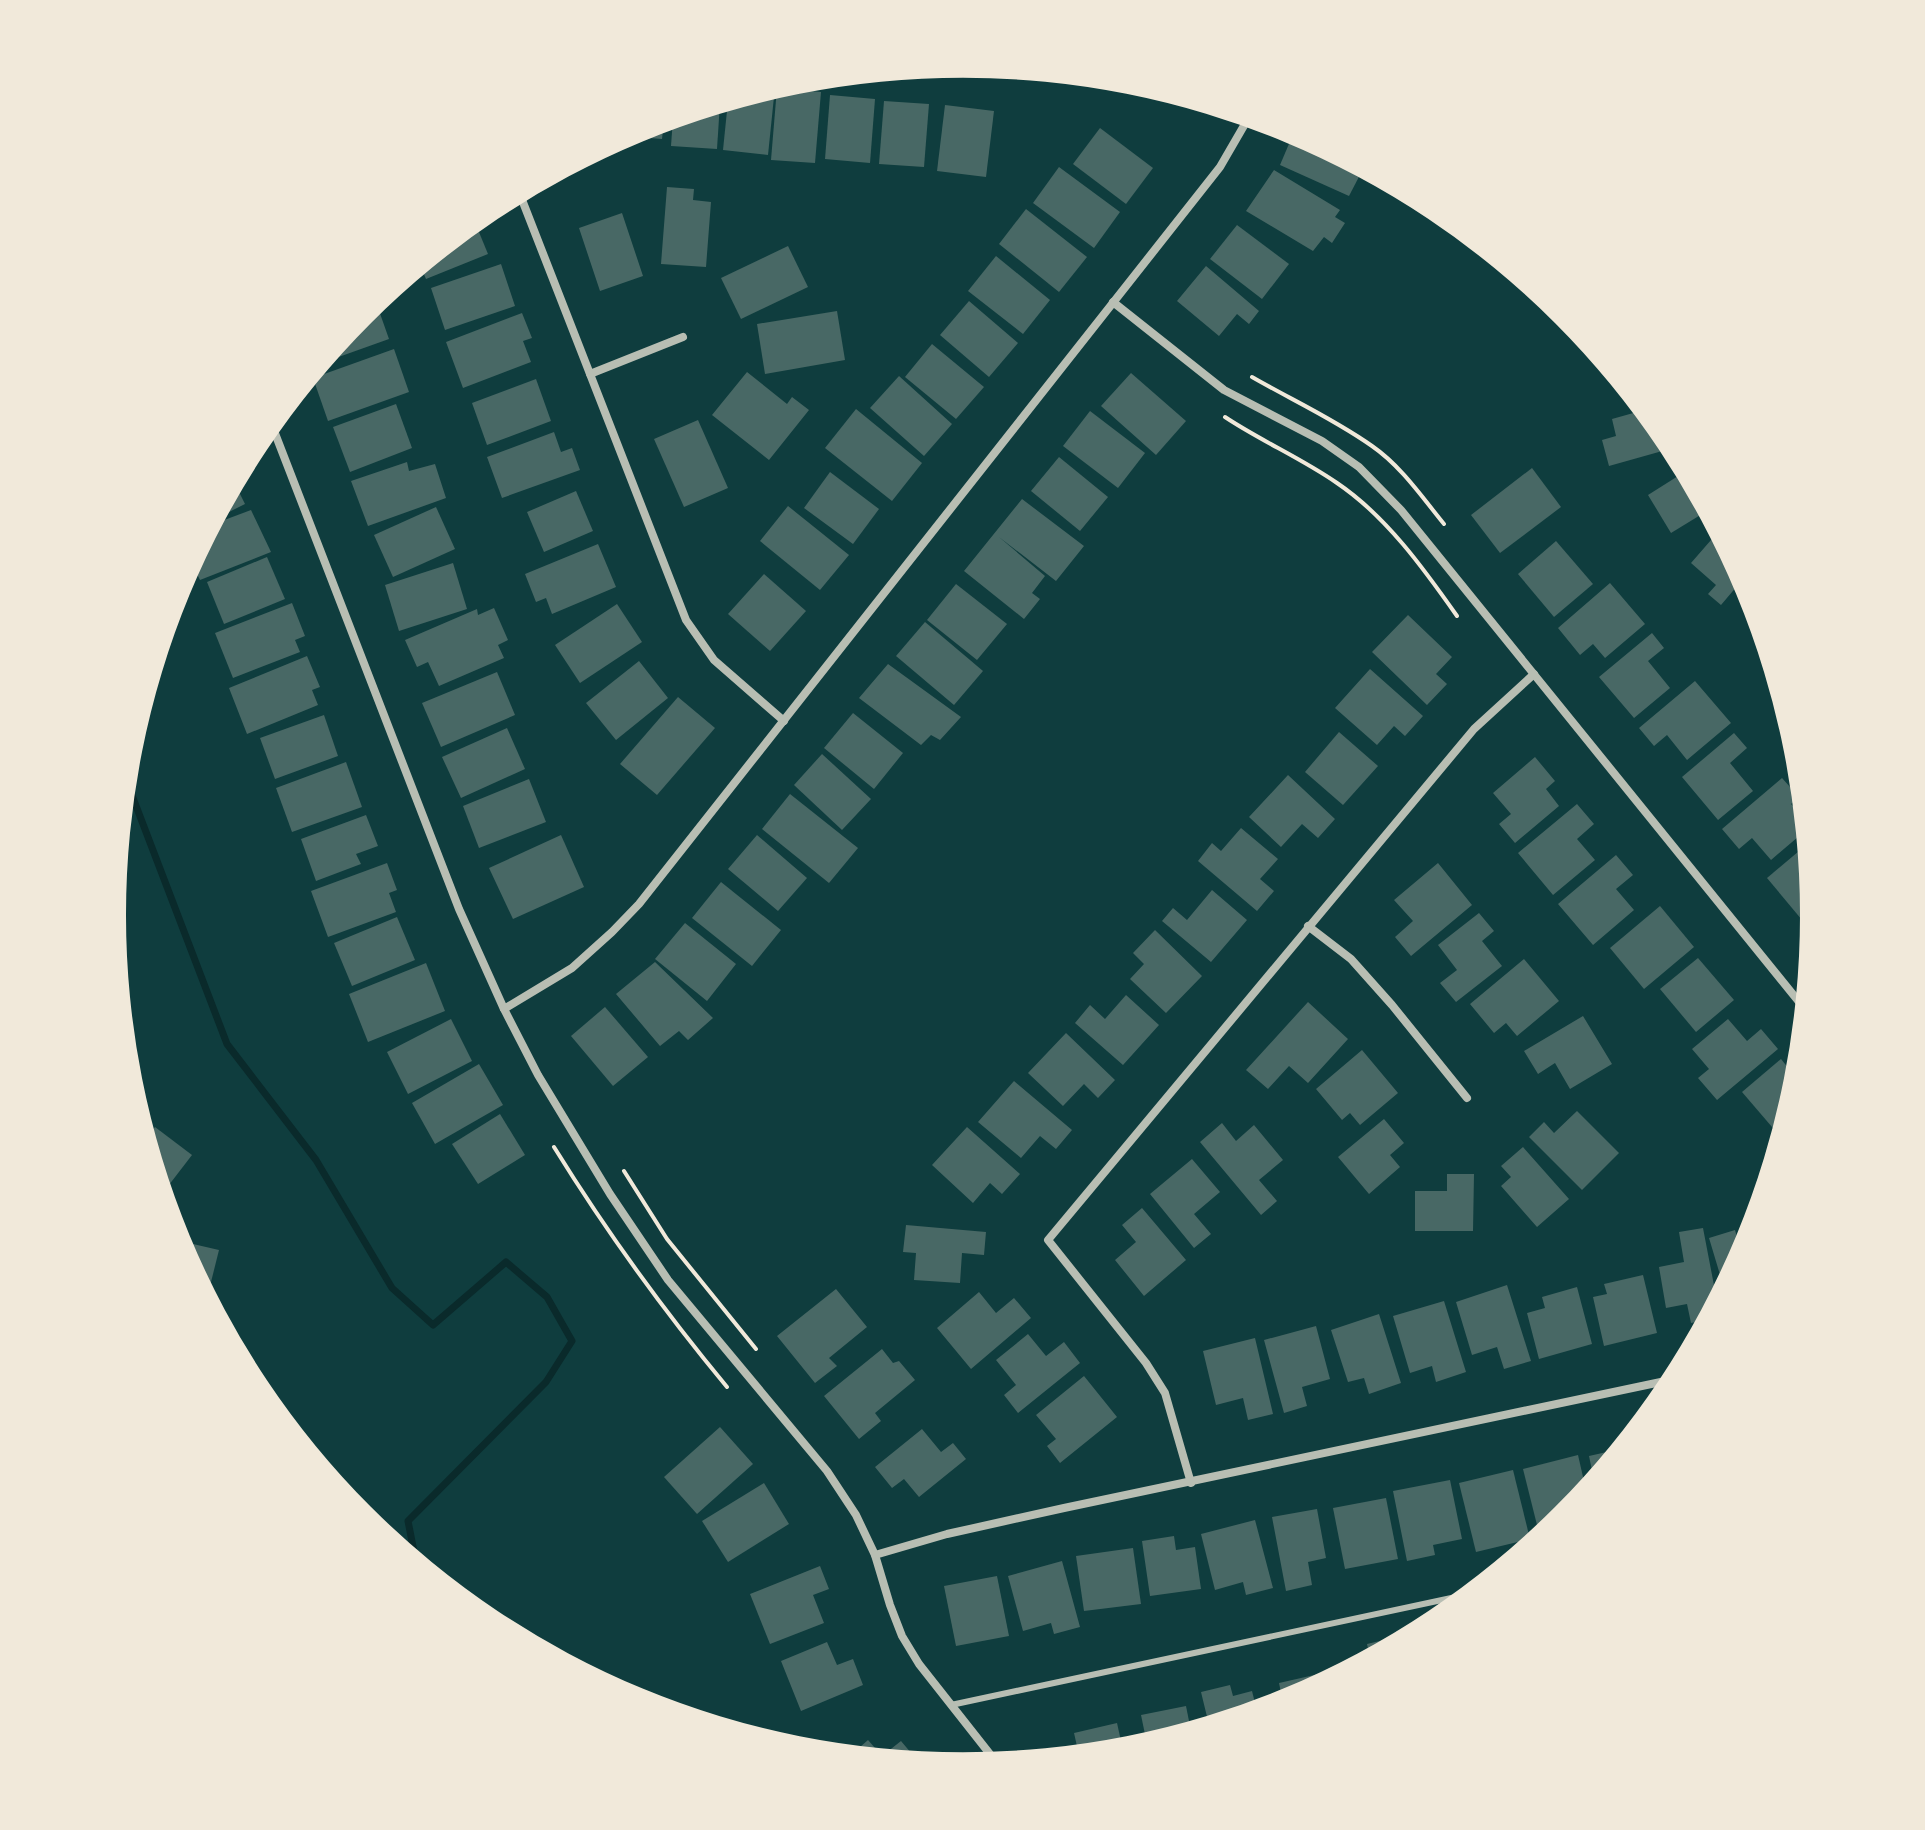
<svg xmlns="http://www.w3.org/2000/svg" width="1925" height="1830" font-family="'Golos Text',sans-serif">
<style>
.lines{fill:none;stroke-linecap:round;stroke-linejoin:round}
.stream{stroke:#0a2a2b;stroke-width:7}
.building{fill:#486865}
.path{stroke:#f1e9da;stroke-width:4}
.service{stroke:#b8beb3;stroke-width:6}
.minor{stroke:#b8beb3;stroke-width:8}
</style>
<rect width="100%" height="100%" fill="#0f3d3e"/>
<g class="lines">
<!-- stream -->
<path class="stream" d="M125,777l102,267 89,116 76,128 41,37 73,-63 41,35 25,44 -26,41 -138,139 8,41"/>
</g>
<!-- building -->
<g class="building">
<path d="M775,87l-7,68 -45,-5 5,-49z"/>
<path d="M777,88l44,4 -6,71 -44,-3z"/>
<path d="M830,95l45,4 -5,64 -45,-4z"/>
<path d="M884,101l45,3 -5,63 -45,-3z"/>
<path d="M720,103l-3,46 -46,-3 2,-28z"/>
<path d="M945,105l49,6 -8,66 -49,-6z"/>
<path d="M664,121l-2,18 -38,-3 13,-7z"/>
<path d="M1100,128l53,40 -27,36 -53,-40z"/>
<path d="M1294,132l69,37 -14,27 -69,-31z"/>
<path d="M1059,167l61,45 -26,36 -61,-45z"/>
<path d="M1274,170l66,40 -5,7 10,6 -13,20 -8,-6 -11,14 -67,-40z"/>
<path d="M667,187l27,2 -1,11 18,2 -5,65 -45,-3z"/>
<path d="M1026,209l61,48 -28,35 -60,-48z"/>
<path d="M622,213l21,63 -43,15 -21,-63z"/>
<path d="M474,220l14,34 -62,25 -6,-14z"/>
<path d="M1237,225l52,39 -27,35 -52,-40z"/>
<path d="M788,246l20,41 -67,32 -20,-41z"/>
<path d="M996,256l54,44 -27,34 -55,-43z"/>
<path d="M501,264l14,42 -70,24 -14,-42z"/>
<path d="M1206,266l53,45 -10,13 -12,-10 -18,22 -42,-35z"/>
<path d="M969,301l49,42 -29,34 -49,-42z"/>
<path d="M372,304l1,3 4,-2 12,34 -70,25 42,-51z"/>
<path d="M837,311l8,49 -80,14 -8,-50z"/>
<path d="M522,313l10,25 -9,3 8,21 -68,26 -17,-46z"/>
<path d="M932,344l52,43 -28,32 -51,-42z"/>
<path d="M394,349l15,43 -81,29 -15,-43z"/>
<path d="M747,372l40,32 5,-7 17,13 -40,50 -57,-45z"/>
<path d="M1131,373l55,48 -30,34 -55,-49z"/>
<path d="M899,376l53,48 -28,32 -54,-48z"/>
<path d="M536,379l15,42 -64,24 -15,-42z"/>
<path d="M396,404l16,44 -62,24 -17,-45z"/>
<path d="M856,409l66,54 -30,38 -67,-53z"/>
<path d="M1644,410l29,38 -64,18 -7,-26 14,-4 -4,-17z"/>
<path d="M1090,411l55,42 -27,35 -55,-42z"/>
<path d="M698,420l30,68 -44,19 -30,-68z"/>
<path d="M554,432l7,20 11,-4 8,22 -78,28 -15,-41z"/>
<path d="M1059,457l49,40 -28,34 -49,-40z"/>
<path d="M407,462l2,9 26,-7 11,34 -78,28 -17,-45z"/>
<path d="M1532,468l29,39 -61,46 -29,-38z"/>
<path d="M1686,471l21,40 -36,22 -23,-38z"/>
<path d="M830,472l49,37 -26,35 -49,-36z"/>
<path d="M234,482l11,22 -32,16z"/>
<path d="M576,491l17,40 -49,21 -17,-40z"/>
<path d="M1022,499l62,47 -28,35 -57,-44 46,39 -13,17 8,6 -16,20 -60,-48z"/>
<path d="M788,506l61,49 -29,35 -60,-49z"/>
<path d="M436,507l19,42 -62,28 -19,-42z"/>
<path d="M251,510l20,42 -71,28 -9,-18 20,-37z"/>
<path d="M1718,532l25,47 -22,26 -13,-11 8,-9 -25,-22z"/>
<path d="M1556,541l37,43 -39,33 -36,-43z"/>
<path d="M598,544l18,43 -64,27 -6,-16 -10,4 -11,-28z"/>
<path d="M267,557l18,42 -61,25 -17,-42z"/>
<path d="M453,563l14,46 -68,22 -14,-46z"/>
<path d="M764,574l42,37 -36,40 -42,-37z"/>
<path d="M1610,583l35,41 -40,34 -12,-14 -13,11 -22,-27z"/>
<path d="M956,584l51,40 -30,36 -50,-40z"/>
<path d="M292,603l13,33 -10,4 5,12 -67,26 -18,-45z"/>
<path d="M617,604l25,38 -62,41 -25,-38z"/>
<path d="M494,608l14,32 -10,5 6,13 -65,28 -11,-24 -11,5 -12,-27 72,-31 1,6z"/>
<path d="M1408,615l44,42 -16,17 11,10 -20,21 -55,-53z"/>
<path d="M925,622l58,49 -29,34 -58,-49z"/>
<path d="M1652,633l12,15 -16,13 22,27 -36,30 -35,-41z"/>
<path d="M307,656l13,31 -8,3 6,15 -71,29 -18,-46z"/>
<path d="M639,661l29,37 -52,42 -30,-37z"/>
<path d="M888,664l73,53 -21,23 -9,-5 -10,10 -62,-47z"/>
<path d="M1370,669l53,47 -18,20 -11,-10 -17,19 -42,-37z"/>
<path d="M497,672l18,43 -74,32 -19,-44z"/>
<path d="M1695,681l36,42 -44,37 -20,-25 -13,11 -15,-18z"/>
<path d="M678,697l37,31 -58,67 -37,-31z"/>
<path d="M853,713l50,40 -29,36 -50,-41z"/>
<path d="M324,715l14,41 -63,23 -15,-41z"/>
<path d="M507,728l18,41 -64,29 -19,-41z"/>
<path d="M1339,732l39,34 -35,39 -38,-33z"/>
<path d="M1734,733l13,15 -17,15 23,28 -35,29 -36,-43z"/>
<path d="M822,754l49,45 -29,31 -48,-45z"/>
<path d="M1535,757l20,24 -9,8 13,17 -44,37 -16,-19 12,-10 -18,-21z"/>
<path d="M346,762l16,45 -70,25 -16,-44z"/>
<path d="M1288,775l47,44 -17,19 -16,-14 -21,23 -32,-30z"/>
<path d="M1782,778l17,19 -8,7 13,14 1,13 -34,29 -19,-22 -13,11 -17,-20z"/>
<path d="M529,779l17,43 -67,26 -16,-42z"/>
<path d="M790,794l68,54 -29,35 -67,-54z"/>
<path d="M1577,804l17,20 -17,15 18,21 -42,35 -35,-42z"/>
<path d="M366,815l12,31 -22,8 5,10 -45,17 -15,-42z"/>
<path d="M1241,828l37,31 -18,20 14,12 -17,20 -59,-50 14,-18 9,8z"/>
<path d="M561,835l23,52 -71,32 -24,-51z"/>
<path d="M757,835l50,43 -29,33 -50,-42z"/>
<path d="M1805,846l8,64 -11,10 -35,-42z"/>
<path d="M1616,855l17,20 -17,14 18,21 -41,35 -35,-41z"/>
<path d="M387,863l10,27 -8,3 7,19 -68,25 -17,-46z"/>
<path d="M1438,863l34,42 -61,51 -16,-19 18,-16 -19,-21z"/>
<path d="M721,882l60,48 -29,36 -60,-48z"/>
<path d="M1212,890l35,30 -36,42 -49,-41 11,-13 14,12z"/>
<path d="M1660,906l34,41 -50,42 -34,-41z"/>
<path d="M1479,913l15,18 -12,10 20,25 -46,36 -16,-19 17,-13 -19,-25z"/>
<path d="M397,917l18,43 -63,26 -18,-43z"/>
<path d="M685,923l51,41 -29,37 -52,-42z"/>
<path d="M1155,930l47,46 -36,37 -36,-34 14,-15 -11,-11z"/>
<path d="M1698,958l36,42 -38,32 -36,-43z"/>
<path d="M1524,959l35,42 -42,35 -11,-13 -12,10 -24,-29z"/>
<path d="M655,962l58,56 -25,22 -9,-9 -19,15 -44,-52z"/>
<path d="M426,963l19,48 -77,31 -19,-48z"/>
<path d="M1126,995l33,30 -36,40 -48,-42 15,-18 15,14z"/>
<path d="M1308,1002l40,37 -40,44 -19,-17 -21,23 -22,-19z"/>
<path d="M605,1007l43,50 -35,29 -42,-50z"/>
<path d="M1583,1016l29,48 -42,25 -15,-26 -17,11 -14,-23z"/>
<path d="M451,1019l21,42 -64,33 -21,-42z"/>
<path d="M1728,1019l19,22 14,-12 17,20 -61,51 -19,-22 11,-9 -17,-20z"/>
<path d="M1066,1033l49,47 -17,18 -14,-14 -21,22 -35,-33z"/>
<path d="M1362,1050l36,43 -38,32 -10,-12 -8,7 -26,-31z"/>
<path d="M1781,1059l16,20 -15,51 -4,4 -36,-42z"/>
<path d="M479,1064l24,41 -68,39 -23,-41z"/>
<path d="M1014,1081l58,49 -16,19 -16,-13 -19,22 -43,-36z"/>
<path d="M1577,1111l42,42 -37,37 -53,-53 15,-15 10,11z"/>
<path d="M500,1114l25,41 -47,29 -26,-40z"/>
<path d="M1384,1119l20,24 -14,12 10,12 -31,27 -31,-37z"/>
<path d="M1222,1123l14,18 18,-16 29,35 -24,20 18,21 -16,14 -61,-73z"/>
<path d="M155,1127l37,28 -30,39 -16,-54z"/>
<path d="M967,1127l53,47 -18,20 -12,-11 -17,20 -41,-38z"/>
<path d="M1523,1147l46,52 -32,28 -36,-41 10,-9 -10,-11z"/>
<path d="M1192,1159l28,33 -26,22 17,20 -17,14 -44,-54z"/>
<path d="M1447,1174h27l-1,57h-58v-40h32z"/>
<path d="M1142,1208l44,52 -42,36 -29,-36 21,-18 -14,-17z"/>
<path d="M906,1225l80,7 -2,23 -22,-2 -2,30 -46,-3 2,-27 -13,-1z"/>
<path d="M1703,1228l14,73 -11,19 -15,3 -4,-19 -21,4 -7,-41 25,-5 -5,-30z"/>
<path d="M1735,1230l6,21 3,-1 -20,38 -15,-50z"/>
<path d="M180,1241l39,9 -12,48 -28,-52z"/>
<path d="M1643,1275l14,58 -53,13 -11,-49 14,-3 -3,-10z"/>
<path d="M1507,1285l24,76 -27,8 -7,-22 -25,8 -16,-53z"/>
<path d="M1577,1287l15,57 -53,15 -12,-46 18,-5 -3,-11z"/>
<path d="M836,1289l31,38 -38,31 8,8 -22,17 -38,-47z"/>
<path d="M979,1292l17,21 18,-15 17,20 -60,51 -34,-41z"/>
<path d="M1444,1301l22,71 -30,10 -4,-16 -22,7 -17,-57z"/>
<path d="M1379,1314l22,69 -32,11 -5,-16 -16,4 -17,-52z"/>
<path d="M1316,1326l14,53 -28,8 5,19 -23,7 -20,-73z"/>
<path d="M1028,1334l18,22 18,-14 16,21 -62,50 -14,-18 12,-10 -20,-25z"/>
<path d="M1255,1338l18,76 -25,6 -5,-22 -27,7 -13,-54z"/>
<path d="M882,1349l11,14 6,-2 16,19 -40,33 6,8 -22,18 -35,-43z"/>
<path d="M1084,1376l33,41 -57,46 -13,-17 9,-7 -20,-24z"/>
<path d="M720,1427l33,37 -56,50 -33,-37z"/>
<path d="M922,1429l19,23 12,-9 13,16 -47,38 -15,-18 -12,9 -17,-21z"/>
<path d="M1620,1449l-26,31 -5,-24z"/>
<path d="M1578,1455l8,35 -22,27 -24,20 -17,-68z"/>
<path d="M1513,1470l17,69 -54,13 -17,-69z"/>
<path d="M1450,1480l12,59 -29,6 2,10 -28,6 -14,-70z"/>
<path d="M764,1483l25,41 -61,38 -26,-41z"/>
<path d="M1386,1498l12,61 -53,10 -12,-61z"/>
<path d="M1317,1509l9,49 -18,4 4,23 -26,6 -14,-74z"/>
<path d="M1255,1520l18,68 -27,7 -3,-13 -28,8 -14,-56z"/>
<path d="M1174,1536l2,14 19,-3 6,42 -51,7 -8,-55z"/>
<path d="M1133,1548l8,56 -57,7 -8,-55z"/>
<path d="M1062,1561l18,66 -26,7 -3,-11 -28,8 -15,-55z"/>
<path d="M820,1566l9,23 -16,6 11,28 -54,21 -20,-50z"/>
<path d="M997,1576l12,60 -53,10 -12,-60z"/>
<path d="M1388,1639l1,8 -19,11 -3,-14z"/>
<path d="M827,1642l10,23 16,-6 10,26 -62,26 -20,-50z"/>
<path d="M1323,1673l2,8 -42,22 -4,-20z"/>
<path d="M1230,1685l3,11 19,-5 5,20 -48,14 -8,-33z"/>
<path d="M1186,1706l5,25 -44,13 -6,-29z"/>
<path d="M1117,1723l6,27 -44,5 -5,-22z"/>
<path d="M868,1740l14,16 19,-15 16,19 -66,-5z"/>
</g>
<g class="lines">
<!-- path -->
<g class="path">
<path d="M1252,377c40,23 82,42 120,69 29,20 50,51 72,78"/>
<path d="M1225,417c36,24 76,41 112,66 49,33 87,86 120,133"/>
<path d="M554,1147c52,84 110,164 173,240"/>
<path d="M624,1171l43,68 89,110"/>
</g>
<!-- service -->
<path class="service" d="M951,1705l519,-111"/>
<!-- minor -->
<g class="minor">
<path d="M519,192l167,428 28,40 70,61"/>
<path d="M1113,302l111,88 98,51 37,26 42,43 403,498"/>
<path d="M590,374l93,-37"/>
<path d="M271,423l188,486 45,100 34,66 72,119 58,86 159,191 29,44 19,40 15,50 12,31 17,28 78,99"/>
<path d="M1308,926l43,33 41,46 75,93"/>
<path d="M504,1009l68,-41 40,-36 27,-28 581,-737 29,-50"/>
<path d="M1191,1483l-26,-90 -19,-30 -98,-123 426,-511 60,-55"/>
<path d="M875,1555l72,-21 117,-26 611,-129"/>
</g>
</g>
<!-- crop -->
<path d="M0 0H1925V1830H0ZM126 915a837 837 0 1 1 1674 0a837 837 0 1 1-1674 0Z" fill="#f1e9da" fill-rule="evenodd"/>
</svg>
